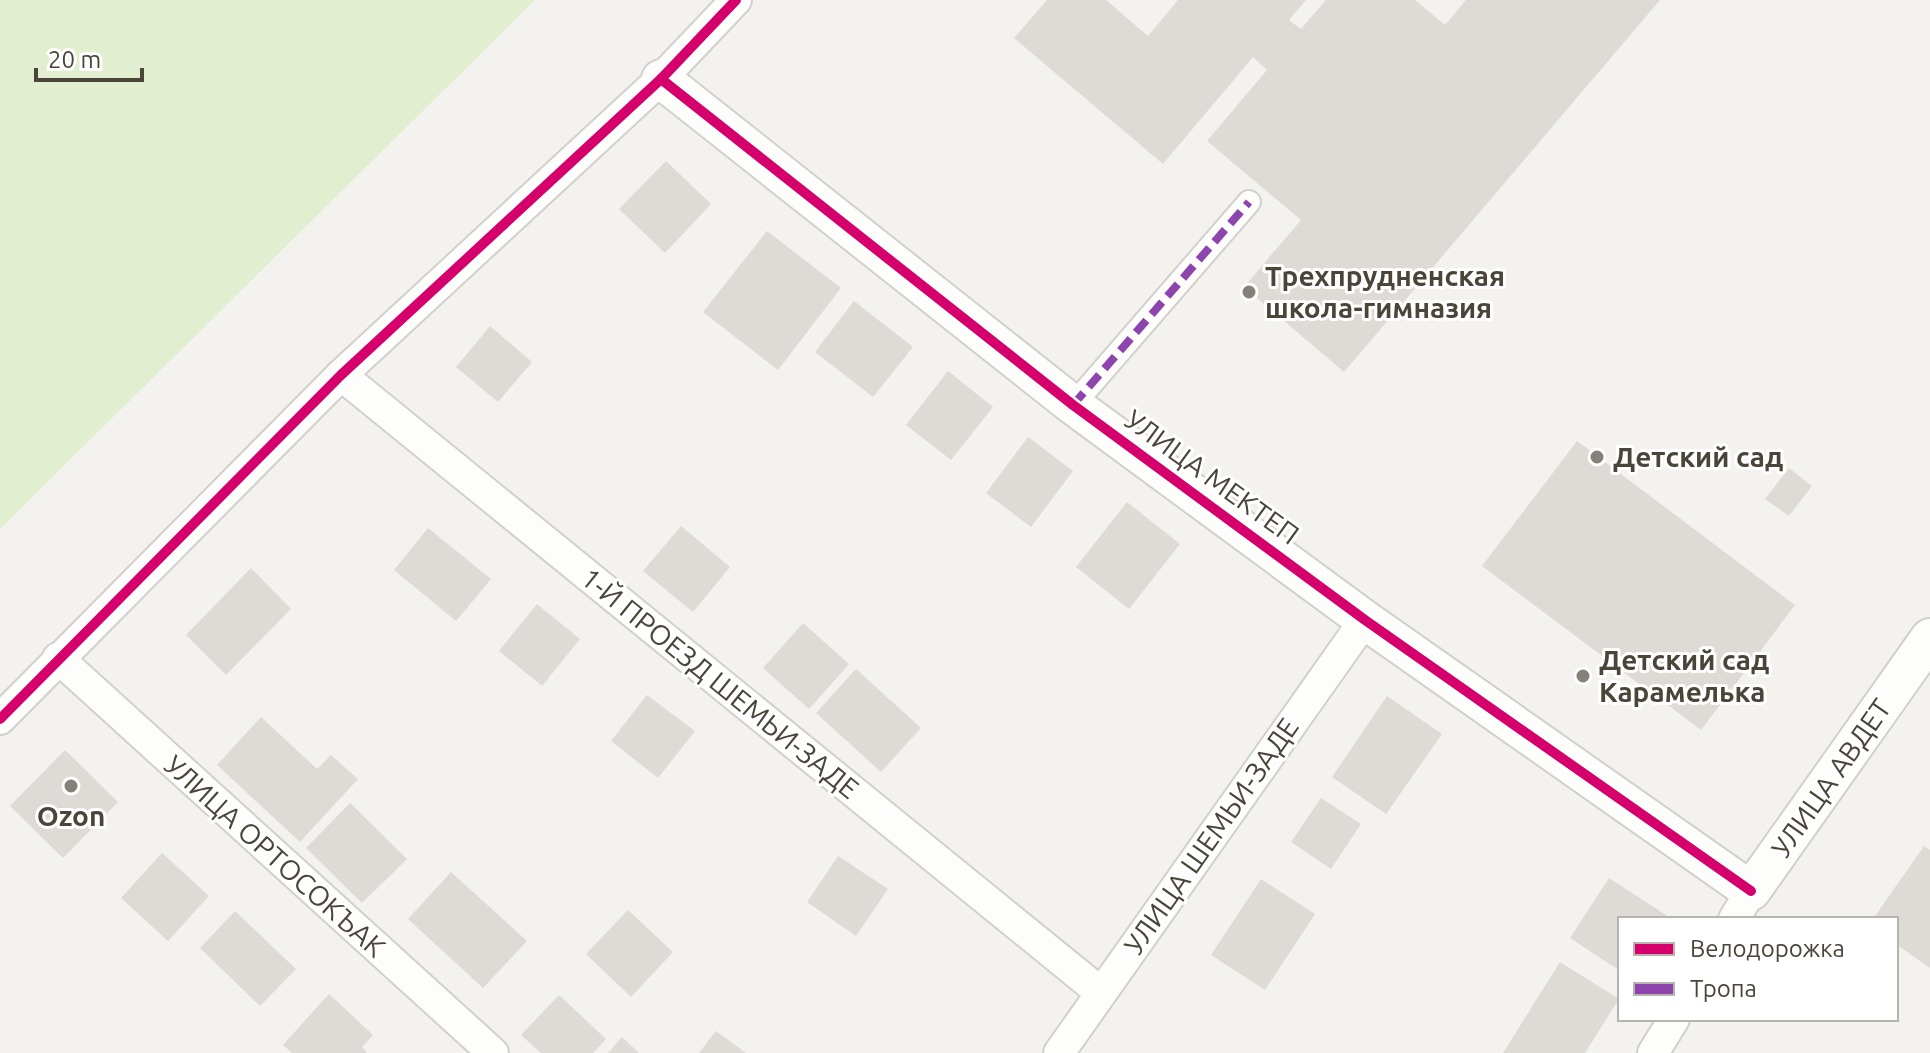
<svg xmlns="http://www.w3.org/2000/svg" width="1930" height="1053" font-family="Ubuntu,sans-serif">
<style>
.green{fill:#e1eecf}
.building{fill:#dedbd6}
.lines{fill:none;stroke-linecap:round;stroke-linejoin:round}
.pedestrian-casing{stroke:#d2d0cb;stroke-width:26}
.minor-casing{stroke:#d2d0cb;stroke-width:34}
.tertiary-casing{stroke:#d2d0cb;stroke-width:42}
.pedestrian{stroke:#fdfdfc;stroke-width:22}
.minor{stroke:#fdfdfc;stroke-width:30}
.tertiary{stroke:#fdfdfc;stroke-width:38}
.quiet{stroke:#8e44ad;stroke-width:8;stroke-dasharray:16 8;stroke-linecap:butt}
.cycleway-casing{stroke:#fff;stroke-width:15}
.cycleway{stroke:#d6006c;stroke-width:10}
.poi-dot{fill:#868178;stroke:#fff;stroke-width:3}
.labels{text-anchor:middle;stroke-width:6;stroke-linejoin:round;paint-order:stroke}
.poi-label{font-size:28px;font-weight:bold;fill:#4b4439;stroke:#fff;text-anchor:start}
.street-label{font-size:28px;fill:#4b4439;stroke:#fff}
</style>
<rect width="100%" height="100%" fill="#f4f2ee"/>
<!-- green -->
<path class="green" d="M0,0h535l-535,529z"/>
<!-- building -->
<g class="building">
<path d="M1047,0h59l42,36 30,-36h128l-17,20 12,9 25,-29h89l30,25 21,-25h194l-316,372 -100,-85 57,-67 -94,-79 60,-71 -14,-13 -90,107 -149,-126z"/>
<path d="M666,161l45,43 -46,49 -46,-44z"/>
<path d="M767,231l74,57 -63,82 -75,-58z"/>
<path d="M854,301l59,46 -40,50 -58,-45z"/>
<path d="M490,326l42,36 -34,40 -42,-35z"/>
<path d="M948,371l45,36 -42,53 -45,-35z"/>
<path d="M1028,437l45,34 -42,56 -45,-34z"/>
<path d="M1577,441l218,164 -94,125 -219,-164z"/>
<path d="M1789,468l23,18 -23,30 -24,-17z"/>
<path d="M1127,502l53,42 -51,65 -53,-42z"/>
<path d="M681,526l49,41 -37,45 -50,-41z"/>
<path d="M428,528l63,51 -35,42 -62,-51z"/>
<path d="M251,568l40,41 -65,66 -40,-40z"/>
<path d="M537,604l43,35 -38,47 -43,-35z"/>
<path d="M803,623l46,41 -40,45 -46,-41z"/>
<path d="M856,669l65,59 -40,44 -65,-59z"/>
<path d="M647,695l48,36 -37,47 -47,-37z"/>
<path d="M1387,696l55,38 -56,80 -54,-37z"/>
<path d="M261,717l56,52 14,-14 27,24 -58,63 -83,-77z"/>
<path d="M65,750l53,52 -55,56 -53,-52z"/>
<path d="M1321,798l40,26 -30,45 -40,-27z"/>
<path d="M350,803l57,56 -45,44 -56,-55z"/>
<path d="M1924,846l6,4v118l-34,-24v-25h-23z"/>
<path d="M162,853l47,43 -41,45 -47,-43z"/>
<path d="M838,856l50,33 -32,47 -49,-34z"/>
<path d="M451,872l76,69 -44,47 -75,-69z"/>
<path d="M1609,878l63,41h-52v52l-50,-33z"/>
<path d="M1261,879l54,35 -50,76 -54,-35z"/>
<path d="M628,910l45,42 -42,45 -45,-43z"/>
<path d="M235,911l61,58 -36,37 -60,-58z"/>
<path d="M1560,962l59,37 -34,54h-82z"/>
<path d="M329,994l44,41 -11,12 5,6h-75l-9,-8z"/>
<path d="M559,995l47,44 -13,14h-52l-20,-18z"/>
<path d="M716,1031l30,22h-47z"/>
<path d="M622,1037l17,16h-31z"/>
</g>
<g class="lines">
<!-- pedestrian casing -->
<g class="pedestrian-casing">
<path id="pedestrian" d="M1073,405l176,-203"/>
</g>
<!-- minor casing -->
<g class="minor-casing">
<g id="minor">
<path d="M341,375l759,617"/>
<path d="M58,658l435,395"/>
<path d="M0,719l341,-344 320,-296 75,-79"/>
<path d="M1734,919l17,-28"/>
<path d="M1059,1053l306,-433"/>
<path d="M1653,1053l21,-34"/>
</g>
</g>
<!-- tertiary casing -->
<g class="tertiary-casing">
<path id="tertiary" d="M661,79l412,326 292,215 386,271 179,-253"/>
</g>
<!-- pedestrian -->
<use href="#pedestrian" class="pedestrian"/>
<!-- minor -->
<use href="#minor" class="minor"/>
<!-- tertiary -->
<use href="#tertiary" class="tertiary"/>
<!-- quiet -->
<path class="quiet" d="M1073,405l176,-203"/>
<!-- cycleway casing -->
<g class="cycleway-casing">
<g id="cycleway">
<path d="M661,79l412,326 292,215 386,271"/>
<path d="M0,719l341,-344 320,-296 75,-79"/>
</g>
</g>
<!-- cycleway -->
<use href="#cycleway" class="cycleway"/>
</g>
<!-- markers -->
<g class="poi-dot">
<circle cx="1249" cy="292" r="8"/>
<circle cx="1597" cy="457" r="8"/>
<circle cx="1583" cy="676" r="8"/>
<circle cx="71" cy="786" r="8"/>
</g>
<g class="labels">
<!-- poi labels -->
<g class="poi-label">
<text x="1265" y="286">Трехпрудненская<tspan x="1265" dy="32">школа-гимназия</tspan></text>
<text x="1613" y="467">Детский сад</text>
<text x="1599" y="670">Детский сад<tspan x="1599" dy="32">Карамелька</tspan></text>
<text x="71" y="826" text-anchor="middle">Ozon</text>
</g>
<!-- street labels -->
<g class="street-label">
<text transform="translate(1212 477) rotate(36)" y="10">УЛИЦА МЕКТЕП</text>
<text transform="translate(720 683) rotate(39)" y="10">1-Й ПРОЕЗД ШЕМЬИ-ЗАДЕ</text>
<text transform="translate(1831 778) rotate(-55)" y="10">УЛИЦА АВДЕТ</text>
<text transform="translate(1211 836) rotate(-55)" y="10">УЛИЦА ШЕМЬИ-ЗАДЕ</text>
<text transform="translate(275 856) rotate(42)" y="10">УЛИЦА ОРТОСОКЪАК</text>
</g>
</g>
<!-- legend -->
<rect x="1618" y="917" width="280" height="104" fill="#ffffff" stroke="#b7b4b0" stroke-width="2"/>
<rect x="1634" y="943" width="40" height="12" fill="#d6006c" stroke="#b7b4b0" stroke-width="2"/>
<text x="1690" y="957" font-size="24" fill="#4b4439">Велодорожка</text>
<rect x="1634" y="983" width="40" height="12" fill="#8e44ad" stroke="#b7b4b0" stroke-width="2"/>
<text x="1690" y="997" font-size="24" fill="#4b4439">Тропа</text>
<!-- scale -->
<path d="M36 68v12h106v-12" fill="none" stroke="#4b4439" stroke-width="4"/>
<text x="48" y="68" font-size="24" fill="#4b4439" stroke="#ffffff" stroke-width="6" paint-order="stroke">20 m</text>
</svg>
